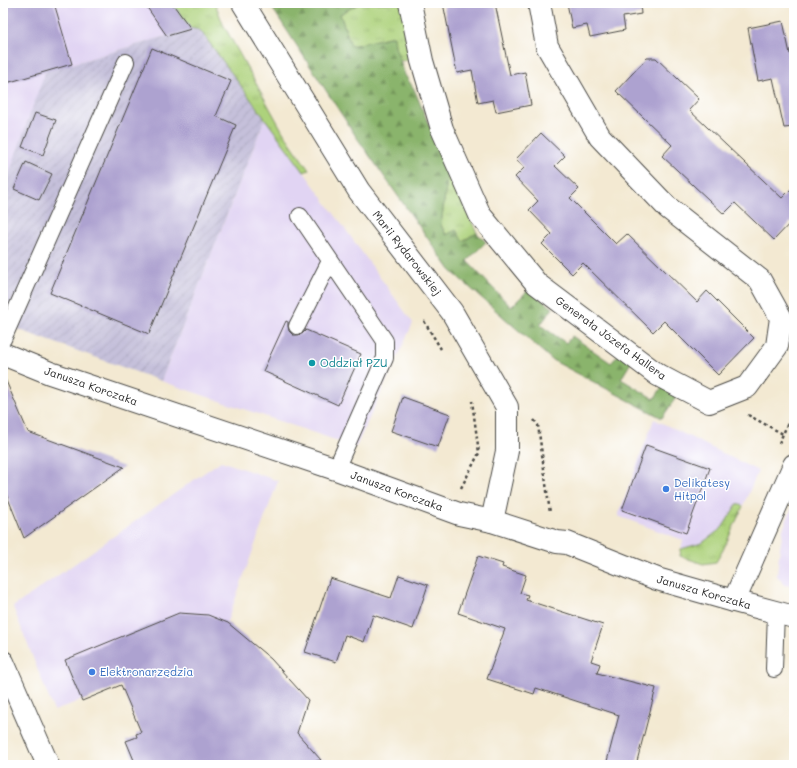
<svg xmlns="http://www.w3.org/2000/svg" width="797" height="768" font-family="Mali,sans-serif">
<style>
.built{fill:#e1d4f3}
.industrial{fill:url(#industrial-furrows)}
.grass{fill:url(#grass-tufts);stroke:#6c7e54}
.forest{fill:url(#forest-firs);stroke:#5a704c}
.building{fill:#ada2d0}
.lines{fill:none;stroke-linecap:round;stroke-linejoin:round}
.service-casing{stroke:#494844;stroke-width:18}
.minor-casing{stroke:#494844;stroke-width:24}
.tertiary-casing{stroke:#494844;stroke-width:24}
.path{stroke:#494844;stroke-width:2.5;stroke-dasharray:3 3;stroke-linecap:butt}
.service{stroke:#fff;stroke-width:16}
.minor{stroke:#fff;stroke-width:22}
.tertiary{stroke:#fff;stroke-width:22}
.culture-dot{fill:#0f9aa8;stroke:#fff;stroke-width:1.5}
.shop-dot{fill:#3f7fe0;stroke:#fff;stroke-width:1.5}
.labels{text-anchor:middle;stroke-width:3;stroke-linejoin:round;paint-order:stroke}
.street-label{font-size:11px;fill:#2b2b2b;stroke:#fff}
.culture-label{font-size:11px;fill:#0d838f;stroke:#fff;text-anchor:start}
.shop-label{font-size:11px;fill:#366cbe;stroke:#fff;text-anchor:start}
</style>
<defs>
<pattern id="industrial-furrows" width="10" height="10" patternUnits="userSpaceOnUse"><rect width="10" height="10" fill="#c5c0da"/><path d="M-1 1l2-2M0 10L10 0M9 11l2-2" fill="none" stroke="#a9a5bb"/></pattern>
<pattern id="grass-tufts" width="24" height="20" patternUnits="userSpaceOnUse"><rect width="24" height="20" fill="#add27c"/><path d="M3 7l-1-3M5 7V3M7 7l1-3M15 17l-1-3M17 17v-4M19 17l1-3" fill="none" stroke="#95b46b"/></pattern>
<pattern id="forest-firs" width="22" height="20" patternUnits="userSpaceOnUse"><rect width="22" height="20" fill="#8ab46c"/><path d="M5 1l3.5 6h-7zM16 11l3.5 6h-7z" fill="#719359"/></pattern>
</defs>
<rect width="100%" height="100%" fill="#fff"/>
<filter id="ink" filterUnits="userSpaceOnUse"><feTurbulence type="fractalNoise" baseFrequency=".025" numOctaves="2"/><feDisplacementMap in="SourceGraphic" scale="8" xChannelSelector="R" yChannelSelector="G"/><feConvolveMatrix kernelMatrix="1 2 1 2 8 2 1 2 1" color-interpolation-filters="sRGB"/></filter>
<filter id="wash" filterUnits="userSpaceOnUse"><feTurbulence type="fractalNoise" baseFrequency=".012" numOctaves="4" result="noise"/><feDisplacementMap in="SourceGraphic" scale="16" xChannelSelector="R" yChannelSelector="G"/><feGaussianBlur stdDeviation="0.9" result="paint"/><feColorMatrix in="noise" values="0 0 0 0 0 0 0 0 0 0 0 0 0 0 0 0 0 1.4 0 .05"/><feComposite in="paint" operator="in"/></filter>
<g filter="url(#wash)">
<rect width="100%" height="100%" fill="#f3e9d2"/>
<!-- built -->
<g class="built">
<path d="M3,3h169l18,26 -118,35 -69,129z"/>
<path d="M265,118l148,205 -57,124 -195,-66z"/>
<path d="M654,419l104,52 -15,35 -6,-2 -15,24 -20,15 -21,6 2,-9 -65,-24z"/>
<path d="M221,461l57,20 -51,141 -21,27 -152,62 -41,-104z"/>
<path d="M794,503v84l-9,-2 -8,-9 2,-21 4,-26z"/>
<path d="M324,759l5,6h-28l20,-5z"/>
</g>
<!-- industrial -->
<path class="industrial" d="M190,28l10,2 65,88 -104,263 -158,-57v-133l42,-119 145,-43z"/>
<!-- grass -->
<g class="grass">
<path d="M172,3h43l8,21 60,108 26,38 -5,2 -104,-142 -10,-2z"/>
<path d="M360,3h46l9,56 -15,2 -5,-15 -2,-10 -42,10 -11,-32z"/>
<path d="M448,171l29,62 -15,8 -16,-6 -5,-10z"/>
<path d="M737,504l6,2 -20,44 -7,12 -13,2 -23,-8 1,-7 21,-6 20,-15z"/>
</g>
<!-- forest -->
<path class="forest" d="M269,3h91l-20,11 11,32 43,-10 1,10 10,29 9,14 34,82 -7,54 5,10 10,-5 7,11 14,-8 9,9 -19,19 44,46 17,-17 25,18 -13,17 26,18 6,-7 39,27 11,-12 11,8 -12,20 33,20 11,-16 14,10 -17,25 -110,-58 -102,-90 -95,-135z"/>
<g id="blocks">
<!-- building -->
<g class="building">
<path d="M3,3h51l18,61 -69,20z"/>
<path d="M144,3h28l19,26 -24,7z"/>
<path d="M443,3h52l15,72 15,-3 6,33 -35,7 -3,-12 -15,3 -6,-33 -15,3z"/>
<path d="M567,3h73l1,11 -18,3 2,13 -35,7 -3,-12 -15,3z"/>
<path d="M783,21l7,33 4,-1v74l-10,1 -11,-50 -15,3 -10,-53z"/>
<path d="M152,48l79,33 -15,35 20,9 -87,209 -99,-41z"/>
<path d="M647,58h9l43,41 -10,11 93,88 12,-12v33l-20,21 -39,-37 -11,11 -62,-58 10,-11 -56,-54z"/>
<path d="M35,113l21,7 -13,35 -21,-8z"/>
<path d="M541,133l24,23 -10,10 24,23 -9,9 46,46 11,-10 70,68 10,-11 47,47 -36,37 -54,-54 -11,11 -70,-69 -11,11 -30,-30 10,-10 -23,-24 9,-9 -23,-24 9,-9 -8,-9z"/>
<path d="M26,162l26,12 -13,26 -25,-11z"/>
<path d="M286,321l2,1v4l1,5 4,4h4l5,-1 4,-4 55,24 -23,51 -75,-34z"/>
<path d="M3,374l25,58 96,35 -100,71 -21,-52z"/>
<path d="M403,397l47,17 -12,33 -47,-16z"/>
<path d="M646,445l64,23 -24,65 -64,-23z"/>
<path d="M478,556l25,8 -1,3 24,8 -6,18 8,2 -2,5 77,25 -12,36 9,3 -3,9 59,15 -20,77h-30l13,-50 -83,-27 -2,6 -47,-15 18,-50 -47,-16z"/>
<path d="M399,575l29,10 -15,44 -40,-14 -9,27 -19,-7 -9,27 -31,-10 25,-74 61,20z"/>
<path d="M179,613l29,2 20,8 43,36 37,41 -11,33 24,27 -20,5h-165l-10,-24 11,-4 -1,-3 5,-2 -20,-47 -39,16 -17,-41z"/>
</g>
</g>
</g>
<g filter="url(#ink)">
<use href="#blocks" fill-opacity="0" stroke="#494844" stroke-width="1"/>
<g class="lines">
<!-- service casing -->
<g class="service-casing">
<g id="service">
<path d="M300,216l85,125v17l-49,111"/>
<path d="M297,326l33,-65"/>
<path d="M3,339l123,-277"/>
<path d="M774,669l2,-57"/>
</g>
</g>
<!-- minor casing -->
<g class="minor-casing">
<g id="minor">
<path d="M410,3l12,58 20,68 38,86 57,69 121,91 51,27 38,-15 30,-41 4,-28 -21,-38 -93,-73 -67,-70 -53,-91 -8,-43"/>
<path d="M734,601l60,-136"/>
</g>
</g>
<!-- tertiary casing -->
<g class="tertiary-casing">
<g id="tertiary">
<path d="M243,3l116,188 93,121 55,95v44l-15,70"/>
<path d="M3,354l47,19 286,96 123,45 33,7 65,21 10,1 90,36 77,22 60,16"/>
<path d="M3,662l45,103"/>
</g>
</g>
<!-- path -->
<g class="path">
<path d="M424,321l17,28"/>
<path d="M748,415l35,19"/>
<path d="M534,420l4,5 12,88"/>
<path d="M779,443l15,-33"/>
<path d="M461,488l18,-35 -7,-52"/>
</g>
<!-- service -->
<use href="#service" class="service"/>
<!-- minor -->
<use href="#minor" class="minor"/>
<!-- tertiary -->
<use href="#tertiary" class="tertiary"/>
</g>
</g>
<!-- markers -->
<circle class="culture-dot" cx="312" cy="363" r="4"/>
<g class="shop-dot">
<circle cx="666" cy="489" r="4"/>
<circle cx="92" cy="672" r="4"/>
</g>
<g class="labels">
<!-- street labels -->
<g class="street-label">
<text transform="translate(407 253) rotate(52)" y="4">Marii Rydarowskiej</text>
<text transform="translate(611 338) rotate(36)" y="4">Generała Józefa Hallera</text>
<text transform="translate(91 386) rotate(19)" y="4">Janusza Korczaka</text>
<text transform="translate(397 491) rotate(20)" y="4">Janusza Korczaka</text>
<text transform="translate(704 592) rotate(16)" y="4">Janusza Korczaka</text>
</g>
<!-- culture labels -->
<g class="culture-label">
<text x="320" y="367">Oddział PZU</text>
</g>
<!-- shop labels -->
<g class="shop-label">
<text x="674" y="487">Delikatesy<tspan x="674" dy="13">Hitpol</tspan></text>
<text x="100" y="676">Elektronarzędzia</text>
</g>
</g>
<!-- margin -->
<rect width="797" height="768" fill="none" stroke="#fff" stroke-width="16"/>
</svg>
